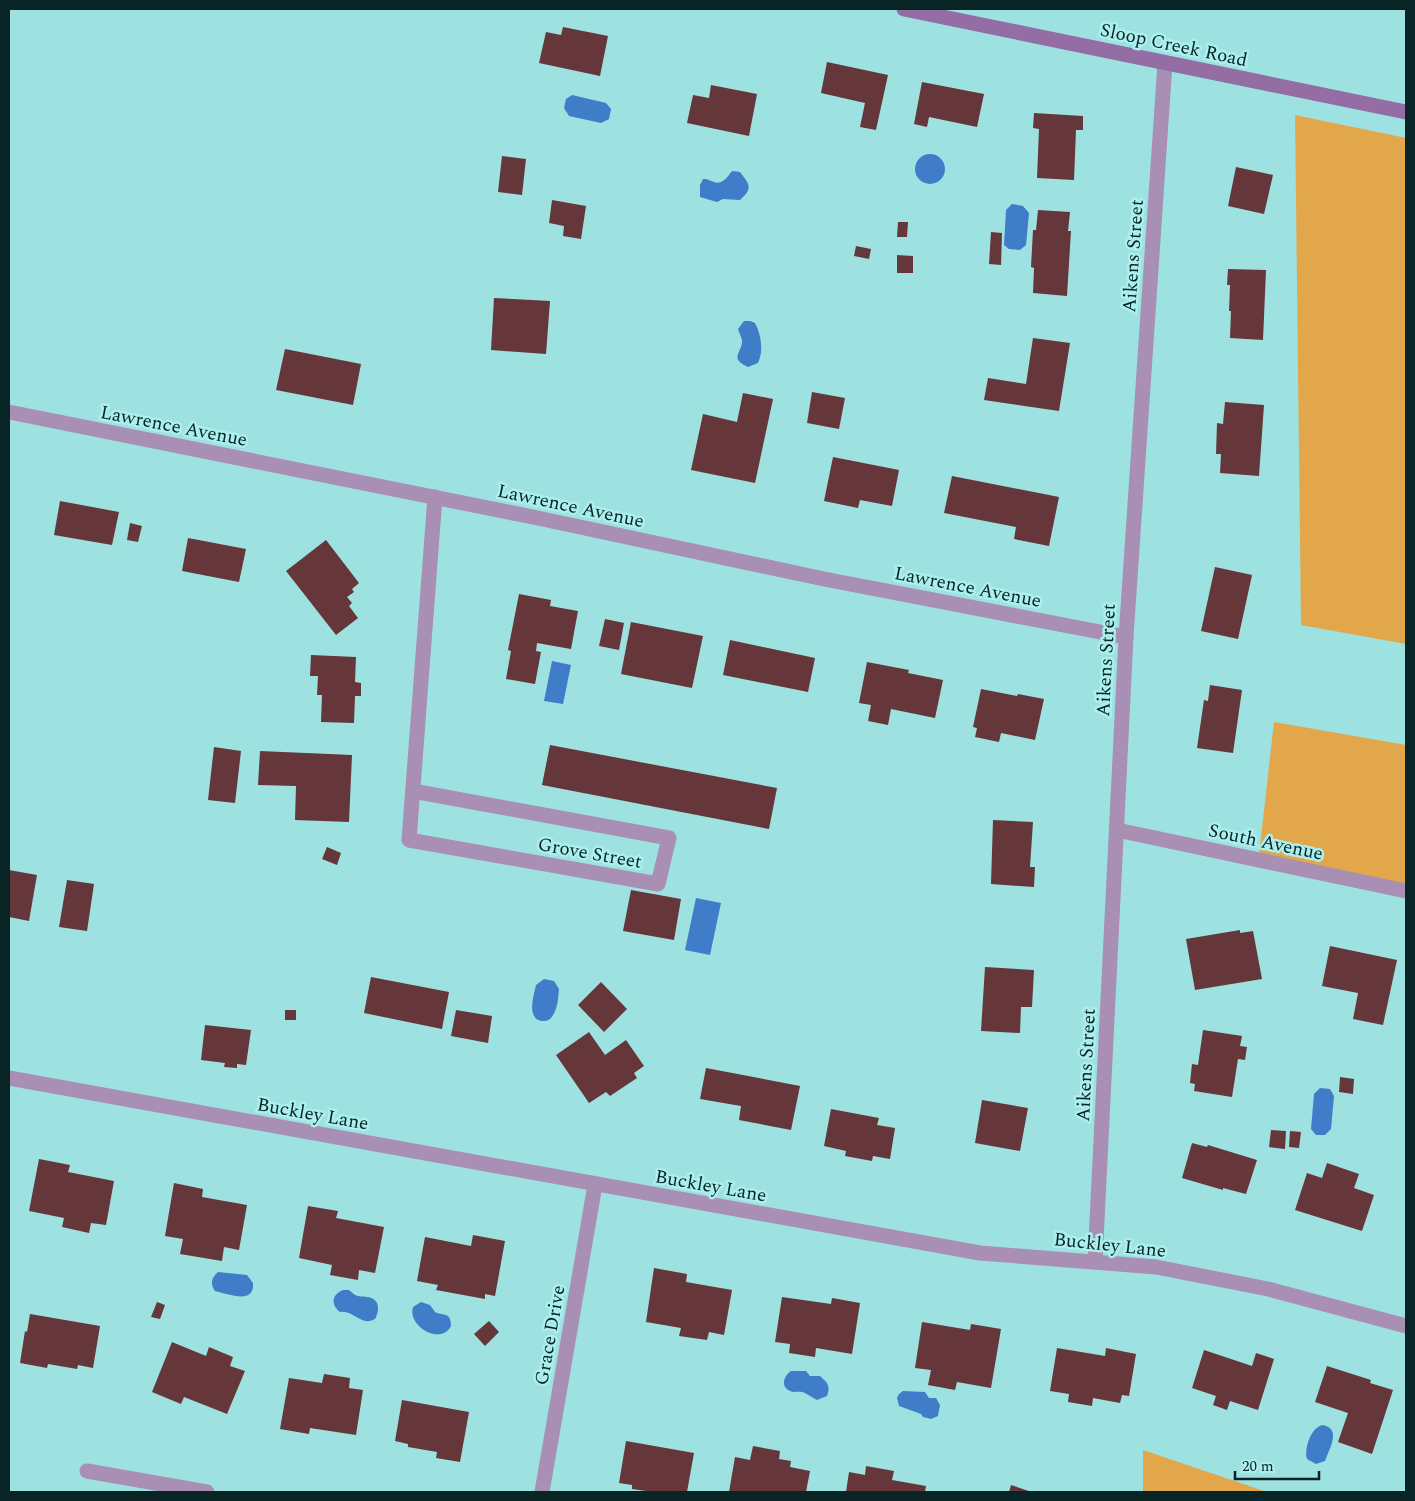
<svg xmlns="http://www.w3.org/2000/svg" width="1415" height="1501" font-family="Spectral,serif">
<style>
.green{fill:#e2a74b}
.water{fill:#3f7dc9}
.building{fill:#65363a}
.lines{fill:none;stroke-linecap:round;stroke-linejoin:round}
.street{stroke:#a98fb4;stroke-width:15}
.secondary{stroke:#936da4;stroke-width:15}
.labels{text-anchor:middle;stroke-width:5;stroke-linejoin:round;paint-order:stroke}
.street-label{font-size:19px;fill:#082424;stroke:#abefee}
</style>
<rect width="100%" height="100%" fill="#9ee1e1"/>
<!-- green -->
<g class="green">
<path d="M1295,115l111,23v506l-105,-19z"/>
<path d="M1274,722l132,23v151l-148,-32z"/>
<path d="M1143,1450l124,42h-124z"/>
</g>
<!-- water -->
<g class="water">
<path d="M572,95l34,8 5,6 -2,10 -8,4 -32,-7 -5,-8 2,-9z"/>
<circle cx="930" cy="169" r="15"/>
<path d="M733,171l7,1c9,12 14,16 0,28l-17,-1 -6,3 -17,-5v-12l3,-6c8,-1 13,8 21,1 5,-3 5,-7 9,-9z"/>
<path d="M1012,204l11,2 6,7 -3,32 -6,5 -11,-1 -5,-4 2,-35z"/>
<path d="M744,321h6l5,2c6,11 9,28 3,40l-10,4c-20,-9 -5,-15 -6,-27 -1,-4 -3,-7 -4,-11z"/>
<path d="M552,661l19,4 -8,39 -19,-3z"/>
<path d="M696,898l25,5 -11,52 -25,-5z"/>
<path d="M544,979l10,2 5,8c-1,8 -1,19 -6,26 -2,4 -5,6 -9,6 -19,0 -10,-26 -8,-36z"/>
<path d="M1320,1088l10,1 4,7 -3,33 -6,6h-9l-5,-6 3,-35z"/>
<path d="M218,1272l29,3 6,8c2,22 -25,11 -38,8 -5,-7 -4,-13 3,-19z"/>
<path d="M343,1290h6c1,1 5,4 6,5 4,2 8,1 12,2 13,1 13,14 8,22 -15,8 -20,-9 -35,-7 -9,-7 -9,-17 3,-22z"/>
<path d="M421,1302l9,3 5,7c9,4 16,0 16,14 -10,20 -44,0 -38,-19z"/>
<path d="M791,1371h15l4,5h10c7,6 11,10 7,20l-10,4c-5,-2 -10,-7 -15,-8 -4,-1 -8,1 -12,-1 -10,-5 -6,-15 1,-20z"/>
<path d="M903,1391l22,1 4,6h7l4,7 -2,11 -7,3 -8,-2 -2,-3 -22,-8 -2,-8 2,-4z"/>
<path d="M1323,1425c19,4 6,24 2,36l-9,3 -9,-5c-3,-11 4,-32 16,-34z"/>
</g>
<!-- building -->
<g class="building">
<path d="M563,27l45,9 -8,40 -61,-13 7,-31 15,3z"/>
<path d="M827,62l61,13 -12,55 -16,-3 5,-24 -44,-10z"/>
<path d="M922,82l62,12 -7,33 -48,-10 -2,10 -13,-3z"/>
<path d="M711,85l46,9 -8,42 -62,-13 6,-28 16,3z"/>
<path d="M1034,113l49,3v14h-7l-2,50 -37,-2 2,-49 -6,-1z"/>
<path d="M502,156l24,3 -4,36 -24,-3z"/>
<path d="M1236,167l37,8 -9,39 -36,-8z"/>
<path d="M552,200l34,6 -5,33 -18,-3 1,-10 -15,-3z"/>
<path d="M1038,210l32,2 -2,19h3l-4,65 -34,-3 1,-25 -3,-1 2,-37h3z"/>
<path d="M898,222h10l-1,15h-10z"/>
<path d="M991,232l11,1 -1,32 -12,-1z"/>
<path d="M856,246l15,3 -2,10 -15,-3z"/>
<path d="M897,255l16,1v17h-16z"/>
<path d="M1228,269l38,1 -3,70 -33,-2 1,-27h-2l1,-26h-3z"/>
<path d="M494,298l56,3 -4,53 -55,-4z"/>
<path d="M1033,338l37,5 -11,68 -75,-11 4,-22 38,6z"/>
<path d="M285,349l76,15 -8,41 -77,-15z"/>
<path d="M812,392l33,6 -6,31 -32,-6z"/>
<path d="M743,393l30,6 -18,84 -64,-13 12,-56 34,8z"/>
<path d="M1225,402l39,3 -5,71 -39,-3 1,-19h-5l1,-31 6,1z"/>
<path d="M833,457l66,13 -7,36 -32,-6 -2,8 -34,-7z"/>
<path d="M952,476l107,21 -10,49 -35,-7 2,-12 -72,-14z"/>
<path d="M60,501l59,11 -7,33 -58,-10z"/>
<path d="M130,523l12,3 -4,16 -11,-2z"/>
<path d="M188,538l58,11 -7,33 -57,-11z"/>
<path d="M326,540l33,43 -7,6 2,3 -7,5 5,6 -3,3 9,12 -22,17 -50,-64z"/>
<path d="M1215,567l37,8 -14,64 -37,-8z"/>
<path d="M519,594l32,6 -1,6 28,5 -7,38 -34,-6 -1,8 5,1 -6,32 -29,-5 5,-28 -3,-1z"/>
<path d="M605,619l19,4 -5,27 -20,-4z"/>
<path d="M631,622l72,14 -11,52 -71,-14z"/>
<path d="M730,640l85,18 -7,34 -85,-17z"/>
<path d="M311,655l45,2 -1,25 6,1v13h-6l-1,27 -33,-1 1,-27h-5l1,-19h-8z"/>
<path d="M867,662l42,8 -1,3 35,7 -8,38 -44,-9 -3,16 -20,-4 3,-16 -12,-2z"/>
<path d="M1210,685l32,5 -9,63 -36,-5 7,-48 4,1z"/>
<path d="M981,689l36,7 1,-2 26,5 -9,41 -34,-7 -2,9 -24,-5 2,-9 -4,-1z"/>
<path d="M550,745l227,43 -8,41 -227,-44z"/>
<path d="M214,747l27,4 -6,52 -27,-3z"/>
<path d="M260,751l92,4 -3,67 -54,-2 1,-34 -38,-1z"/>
<path d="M993,820l40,2 -3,45h5l-1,20 -43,-3z"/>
<path d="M327,847l14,6 -4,12 -15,-6z"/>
<path d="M9,870l28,5 -8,46 -20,-4z"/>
<path d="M67,880l27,4 -7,47 -28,-4z"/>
<path d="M631,890l50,9 -7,41 -51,-9z"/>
<path d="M1240,930v3l13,-2 9,48 -67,11 -9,-51z"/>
<path d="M1330,946l67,14 -14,65 -30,-6 5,-26 -36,-7z"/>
<path d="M985,967l49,3 -2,37h-11l-1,26 -39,-2z"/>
<path d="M371,977l78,15 -7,37 -78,-16z"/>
<path d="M601,982l26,27 -23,23 -26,-27z"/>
<rect x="285" y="1010" width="11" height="10"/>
<path d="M456,1010l36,6 -4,27 -37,-7z"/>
<path d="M205,1025l46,5 -5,35 -9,-1v4l-13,-1 1,-4 -24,-3z"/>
<path d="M1203,1030l39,6 -2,10 7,1 -2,13 -7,-1 -6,38 -38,-6 1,-7 -5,-1 2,-19 6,1z"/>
<path d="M589,1032l16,23 21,-15 18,26 -10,7 3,5 -27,18 -4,-4 -17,11 -33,-48z"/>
<path d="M706,1068l94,18 -9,44 -52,-10 2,-14 -41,-7z"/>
<path d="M1340,1077l14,2 -1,15 -14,-2z"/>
<path d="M982,1100l46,8 -8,43 -45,-8z"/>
<path d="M831,1109l48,9 -2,7 18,3 -5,31 -17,-3 -1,5 -27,-5 1,-5 -22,-5z"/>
<path d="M1271,1130l15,1 -1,18 -16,-2z"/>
<path d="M1290,1131l11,1 -2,16 -10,-1z"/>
<path d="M1192,1143l15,4 1,-2 49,15 -11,34 -23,-6v2l-41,-12z"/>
<path d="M39,1159l31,6 -2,7 46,9 -8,44 -15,-2 -2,10 -27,-6 2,-9 -35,-7z"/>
<path d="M1327,1163l32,11 -5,14 20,7 -12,36 -67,-21 12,-37 15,5z"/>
<path d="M174,1183l29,6 -1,8 45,8 -8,45 -15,-3 -2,14 -42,-7 3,-15 -18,-3z"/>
<path d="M308,1206l30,5 -2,7 48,9 -9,46 -16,-3 -1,10 -28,-5 2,-10 -33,-7z"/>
<path d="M473,1235l32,6 -10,55 -10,-2v5l-49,-9 2,-5 -21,-4 8,-44 46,9z"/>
<path d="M654,1268l33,6 -1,8 46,8 -8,45 -15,-3 -2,8 -28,-4 2,-8 -35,-6z"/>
<path d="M782,1297l49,7 1,-6 28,5 -8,51 -36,-6 -1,9 -26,-4 1,-9 -15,-2z"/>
<path d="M157,1302l8,3 -5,14 -9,-2z"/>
<path d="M30,1314l70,12 -7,42 -15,-3 -1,4 -29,-5 -1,4 -27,-5 5,-32 2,1z"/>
<path d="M489,1321l10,11 -14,14 -11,-12z"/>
<path d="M922,1322l48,8 1,-6 30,5 -10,59 -34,-6 -2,8 -27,-5 3,-15 -16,-2z"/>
<path d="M172,1342l34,14 3,-9 24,10 -3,9 15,5 -18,43 -43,-17 -3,7 -29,-12z"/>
<path d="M1057,1348l48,8 1,-8 30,6 -7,42 -7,-1 -2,8 -27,-5 -1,8 -24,-4 1,-8 -19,-3z"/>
<path d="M1204,1350l48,16 4,-13 18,6 -16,51 -28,-9 -3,9 -14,-5 3,-9 -24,-8z"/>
<path d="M1327,1366l44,14 -1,3 23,7 -21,64 -34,-12 10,-29 -33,-11z"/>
<path d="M324,1374l26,4 -1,10 14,2 -7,45 -46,-7 -1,6 -29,-5 9,-51 33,5z"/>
<path d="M402,1400l67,12 -9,50 -24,-4 1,-6 -29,-5v-3l-13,-3z"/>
<path d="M626,1441l68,12 -7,39h-34l-21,-3v-4l-13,-2z"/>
<path d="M753,1446l27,5 -1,8 12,2 -1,6 20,4 -4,21h-77l6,-35 15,3z"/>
<path d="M866,1466l28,5 -2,9 34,6 -1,6h-79l3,-20 16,3z"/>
<path d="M1011,1485l21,7h-23z"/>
</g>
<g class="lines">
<!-- street -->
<g class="street">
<path d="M9,412l524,105 291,62 302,58"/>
<path d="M413,791l256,47 -11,46 -249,-44 26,-343"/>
<path d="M1117,830l289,61"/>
<path d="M9,1078l971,175 176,14 112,22 138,37"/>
<path d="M1095,1261l31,-624 39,-574"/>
<path d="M87,1471l120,21"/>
<path d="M542,1492l53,-307"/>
</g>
<!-- secondary -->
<path class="secondary" d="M904,9l502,103"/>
</g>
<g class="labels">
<!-- street labels -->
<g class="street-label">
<text transform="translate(1174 44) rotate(12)" y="7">Sloop Creek Road</text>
<text transform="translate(1132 256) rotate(-86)" y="7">Aikens Street</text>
<text transform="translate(174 425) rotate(11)" y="7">Lawrence Avenue</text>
<text transform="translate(571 505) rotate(12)" y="7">Lawrence Avenue</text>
<text transform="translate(968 586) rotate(11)" y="7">Lawrence Avenue</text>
<text transform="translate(1105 660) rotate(-87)" y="7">Aikens Street</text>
<text transform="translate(1266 841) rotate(12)" y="7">South Avenue</text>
<text transform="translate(590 852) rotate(10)" y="7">Grove Street</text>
<text transform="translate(1085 1065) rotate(-87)" y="7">Aikens Street</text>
<text transform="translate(313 1113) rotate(10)" y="7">Buckley Lane</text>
<text transform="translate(711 1185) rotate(10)" y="7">Buckley Lane</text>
<text transform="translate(1110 1244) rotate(6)" y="7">Buckley Lane</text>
<text transform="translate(549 1335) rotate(-80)" y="7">Grace Drive</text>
</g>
</g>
<!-- border -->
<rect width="1415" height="1501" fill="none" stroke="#082424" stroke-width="20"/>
<!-- scale -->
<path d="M1235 1471v8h84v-8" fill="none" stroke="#082424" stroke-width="2.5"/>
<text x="1242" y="1471" font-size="15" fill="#082424" stroke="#abefee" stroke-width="4" paint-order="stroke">20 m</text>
</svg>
